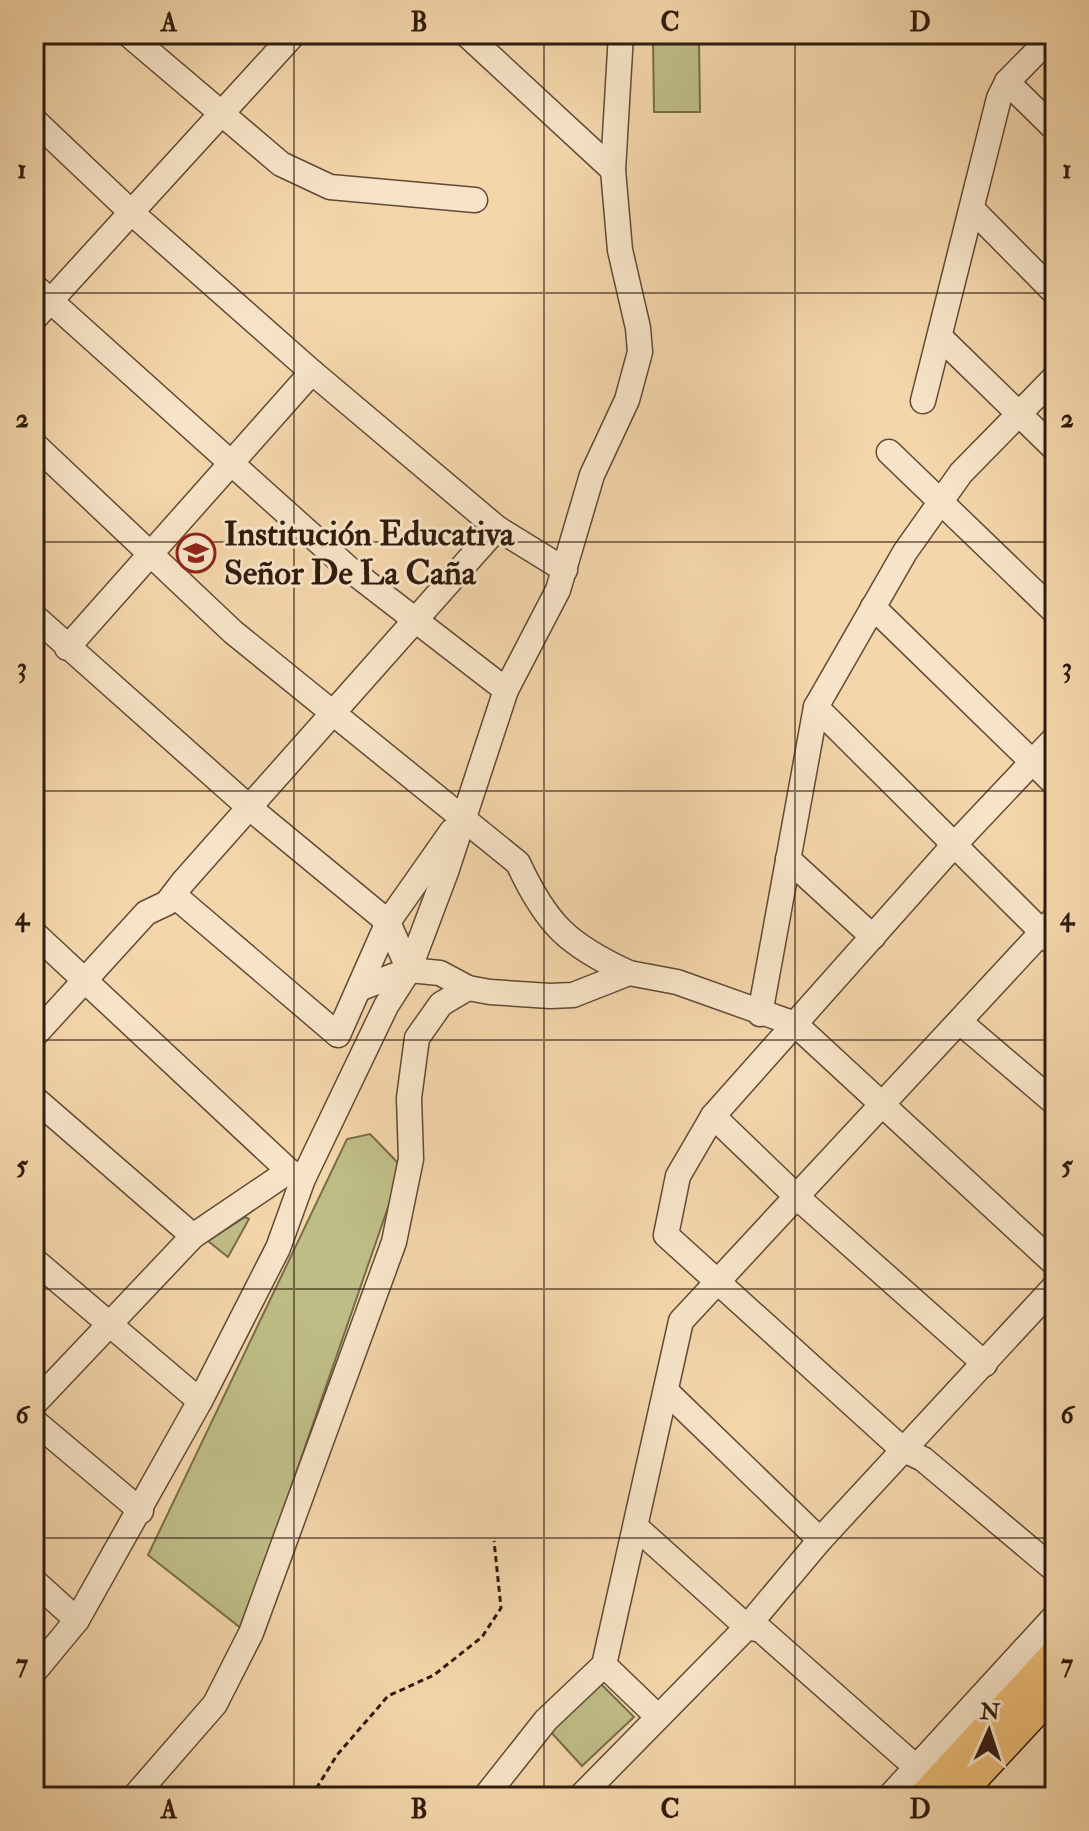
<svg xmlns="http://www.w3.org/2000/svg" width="1089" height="1831" font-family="'IM FELL Double Pica',serif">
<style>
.green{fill:#bfbd86;stroke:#786c4a;stroke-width:2}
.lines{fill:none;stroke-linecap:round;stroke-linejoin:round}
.minor-casing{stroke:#614a35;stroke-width:27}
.major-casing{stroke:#301c0e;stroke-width:33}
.path{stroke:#301c0e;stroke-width:3;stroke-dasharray:6 4;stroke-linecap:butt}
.minor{stroke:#f7e4c8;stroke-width:24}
.major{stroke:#eabb75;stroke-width:30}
.grid{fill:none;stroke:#301c0e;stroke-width:2;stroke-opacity:0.55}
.labels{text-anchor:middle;stroke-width:6;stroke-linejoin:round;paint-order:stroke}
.poi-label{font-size:34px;font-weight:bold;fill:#301c0e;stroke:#f7e4c8;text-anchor:start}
.neatline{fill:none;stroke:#301c0e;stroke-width:3}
.grid-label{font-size:26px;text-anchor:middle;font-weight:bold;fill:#301c0e}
</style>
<rect width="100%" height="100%" fill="#f3d6aa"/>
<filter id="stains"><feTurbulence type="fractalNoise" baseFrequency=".0025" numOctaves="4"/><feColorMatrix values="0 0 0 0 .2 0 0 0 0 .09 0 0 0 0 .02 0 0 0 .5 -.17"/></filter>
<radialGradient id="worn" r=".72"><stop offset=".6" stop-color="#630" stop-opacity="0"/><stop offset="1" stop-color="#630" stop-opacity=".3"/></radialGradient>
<!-- green -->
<g class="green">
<path d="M653,41h46l1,71h-46z"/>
<path d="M370,1134l32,33 -160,462 -94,-74 199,-416z"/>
<path d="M245,1217l4,2 -21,38 -20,-16z"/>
<path d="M598,1681l36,36 -52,49 -33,-36z"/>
</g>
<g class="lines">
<!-- minor casing -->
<g class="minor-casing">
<g id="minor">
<path d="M128,34l153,130 49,23 145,13"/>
<path d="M466,34l147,136"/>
<path d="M1007,82l48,47"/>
<path d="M34,120l98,93 180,159 185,156 68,42"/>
<path d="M972,209l83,84"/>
<path d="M34,286l314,282 158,122"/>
<path d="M34,319l260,-285"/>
<path d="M942,339l113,110"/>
<path d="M923,401l76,-303 8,-16 47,-48"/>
<path d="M34,444l199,188 285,231c28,61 50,82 111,110"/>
<path d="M889,452l166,160"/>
<path d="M873,607l182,177"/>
<path d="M34,616l217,193 137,113 21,48"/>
<path d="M67,648l245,-276"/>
<path d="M816,707l239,238"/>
<path d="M1055,738l-102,108 -240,270 -35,60 -12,59 236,214 21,10 132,111"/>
<path d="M788,859l85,78"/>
<path d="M175,896l163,139 50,-113 64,-91"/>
<path d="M34,933l255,238 14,8"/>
<path d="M361,988l48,-18 31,3 28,15 22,4 60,4 23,-1 56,-22 48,9 118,42 260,240"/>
<path d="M760,1014l56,-307 89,-155 56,-79 94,-96"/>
<path d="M960,1022l95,81"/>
<path d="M34,1036l112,-123 21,-10 16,-21 314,-354"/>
<path d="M34,1098l159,138"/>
<path d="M713,1116l85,82 187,166"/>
<path d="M34,1260l166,141"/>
<path d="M666,1391l154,149"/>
<path d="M34,1404l159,-168 96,-65"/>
<path d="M34,1421l107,90"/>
<path d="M636,1527l111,100 14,3 156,138"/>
<path d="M34,1581l43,39"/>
<path d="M604,1665l52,50"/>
<path d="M34,1672l43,-52 123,-219 78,-153 25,-69 83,-173 23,-36 37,-98 60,-182 52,-100 34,-115 35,-75 13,-48 -2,-24 -18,-78 -7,-80 8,-136"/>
<path d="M134,1797l81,-93 36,-71 143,-391 17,-83 -2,-61 8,-60 24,-34 27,-16"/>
<path d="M485,1797l61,-77 58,-55 77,-344 374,-403"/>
<path d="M580,1797l167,-170 73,-87 235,-254"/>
<path d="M889,1797l166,-181"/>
</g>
</g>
<!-- major casing -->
<g class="major-casing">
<g id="major">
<path d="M924,1797l131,-142"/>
<path d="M956,1797l99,-107"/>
</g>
</g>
<!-- path -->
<path class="path" d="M311,1797l26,-42 51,-59 46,-21 48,-38 19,-29 -7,-67"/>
<!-- minor -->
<use href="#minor" class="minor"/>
<!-- major -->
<use href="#major" class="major"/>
</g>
<!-- grid -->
<path class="grid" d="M294,34v1763M544,34v1763M795,34v1763M34,293h1021M34,542h1021M34,791h1021M34,1040h1021M34,1289h1021M34,1538h1021"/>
<!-- icons -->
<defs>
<g id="school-ring" transform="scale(2)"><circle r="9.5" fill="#f7e4c8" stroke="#8f2418" stroke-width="1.5"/><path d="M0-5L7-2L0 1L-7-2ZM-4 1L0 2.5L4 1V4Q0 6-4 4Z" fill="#8f2418"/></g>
</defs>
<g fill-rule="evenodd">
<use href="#school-ring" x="196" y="553"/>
</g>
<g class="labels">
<!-- poi labels -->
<g class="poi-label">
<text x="224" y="545">Institución Educativa<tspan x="224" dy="39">Señor De La Caña</tspan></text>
</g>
</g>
<!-- margin -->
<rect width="1089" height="1831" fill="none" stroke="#f3d6aa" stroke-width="88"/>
<!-- north arrow -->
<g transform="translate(989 1731) rotate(3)" stroke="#f7e4c8" stroke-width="6" paint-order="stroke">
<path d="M0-6L14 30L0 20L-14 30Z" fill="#301c0e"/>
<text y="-12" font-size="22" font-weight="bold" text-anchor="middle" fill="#301c0e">N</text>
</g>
<rect x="44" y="44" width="1001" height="1743" class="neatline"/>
<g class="grid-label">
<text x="169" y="31">A</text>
<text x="419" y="31">B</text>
<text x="670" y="31">C</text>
<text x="920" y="31">D</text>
<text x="22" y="178">1</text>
<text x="1067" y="178">1</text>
<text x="22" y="427">2</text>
<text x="1067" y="427">2</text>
<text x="22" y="676">3</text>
<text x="1067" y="676">3</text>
<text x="22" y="925">4</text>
<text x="1067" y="925">4</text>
<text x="22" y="1174">5</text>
<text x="1067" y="1174">5</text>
<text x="22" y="1423">6</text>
<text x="1067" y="1423">6</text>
<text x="22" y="1672">7</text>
<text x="1067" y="1672">7</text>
<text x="169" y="1818">A</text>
<text x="419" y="1818">B</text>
<text x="670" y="1818">C</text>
<text x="920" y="1818">D</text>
</g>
<rect width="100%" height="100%" filter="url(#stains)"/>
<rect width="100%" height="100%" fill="url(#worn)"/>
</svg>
